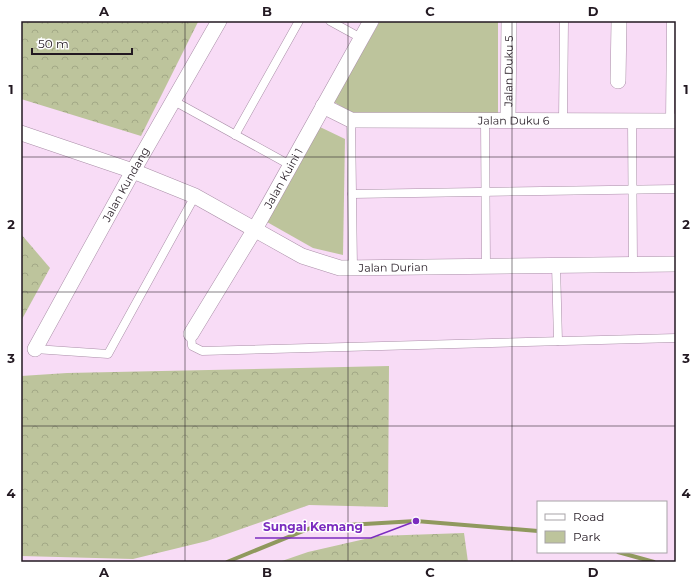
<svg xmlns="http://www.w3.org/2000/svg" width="697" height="583" font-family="Montserrat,sans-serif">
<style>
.forest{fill:url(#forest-crowns)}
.park{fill:#bdc49c}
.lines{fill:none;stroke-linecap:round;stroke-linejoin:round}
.stream{stroke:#90995e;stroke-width:4}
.lane-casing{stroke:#aa8fa8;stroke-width:9}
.street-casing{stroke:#aa8fa8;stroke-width:16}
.lane{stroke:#fff;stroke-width:8}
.street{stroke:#fff;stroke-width:15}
.grid{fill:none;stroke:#231922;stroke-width:1;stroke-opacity:0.55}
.labels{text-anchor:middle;stroke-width:3;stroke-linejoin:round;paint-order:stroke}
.street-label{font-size:11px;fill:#231922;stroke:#fff}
.leader{fill:none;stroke:#7b2cbf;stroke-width:1.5}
.callout-dot{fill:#7b2cbf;stroke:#fff;stroke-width:1.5}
.callout-label{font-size:12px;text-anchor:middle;font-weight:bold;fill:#7b2cbf;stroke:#fff;stroke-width:3;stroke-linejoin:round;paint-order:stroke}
.neatline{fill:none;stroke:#231922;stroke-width:1.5}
.grid-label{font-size:13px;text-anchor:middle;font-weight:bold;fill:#231922}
</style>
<defs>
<pattern id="forest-crowns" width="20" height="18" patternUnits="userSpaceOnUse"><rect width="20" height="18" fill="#bdc49c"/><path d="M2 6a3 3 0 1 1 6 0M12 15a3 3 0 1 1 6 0" fill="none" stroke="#a2a886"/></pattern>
</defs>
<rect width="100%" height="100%" fill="#f8dcf6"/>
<!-- forest -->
<g class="forest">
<path d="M21,21h173l4,1 -57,114 -120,-37z"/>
<path d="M21,234l29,34 -29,53z"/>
<path d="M389,366l-1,141 -79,-2 -102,36 -74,18 -112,-3v-180l46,-3z"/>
<path d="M464,533l4,29h-189l29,-10 70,-16z"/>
</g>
<!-- park -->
<g class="park">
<path d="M380,21h118v92l-144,1 -20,-12z"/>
<path d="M320,127l25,12 -2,116 -30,-7 -46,-26z"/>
</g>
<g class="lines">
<!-- stream -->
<g class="stream">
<path d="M618,552l36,10"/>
<path d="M227,562l86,-35 103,-6 122,10"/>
</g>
<!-- lane casing -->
<g class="lane-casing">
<g id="lane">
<path d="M330,21l31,17"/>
<path d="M174,101l116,64"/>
<path d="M351,120l2,148"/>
<path d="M485,120l1,146"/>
<path d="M563,120l1,-99"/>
<path d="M632,121l1,143"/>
<path d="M670,121l1,-100"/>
<path d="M235,135l64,-114"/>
<path d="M352,194l324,-5"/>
<path d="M556,265l2,76"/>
<path d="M191,334l1,12 10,5 474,-13"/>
<path d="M35,349l73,5 87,-158"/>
</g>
</g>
<!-- street casing -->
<g class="street-casing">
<g id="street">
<path d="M618,81l1,-60"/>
<path id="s1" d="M323,106l28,14 325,1"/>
<path id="s2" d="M508,120l1,-99"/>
<path id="s3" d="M21,133l112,38 62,25 107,60 38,12 336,-4"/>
<path id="s4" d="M191,334l64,-105 116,-208"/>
<path id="s5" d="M35,349l98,-178 86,-150"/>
</g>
</g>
<!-- lane -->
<use href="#lane" class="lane"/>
<!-- street -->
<use href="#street" class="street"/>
</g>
<!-- grid -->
<path class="grid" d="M185,21v541M348,21v541M512,21v541M21,157h655M21,292h655M21,426h655"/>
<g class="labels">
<!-- street labels -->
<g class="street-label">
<text dy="4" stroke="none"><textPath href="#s2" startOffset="49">Jalan Duku 5</textPath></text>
<text dy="4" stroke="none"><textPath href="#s1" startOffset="194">Jalan Duku 6</textPath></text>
<text dy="4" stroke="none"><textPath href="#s4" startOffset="181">Jalan Kuini 1</textPath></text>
<text dy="4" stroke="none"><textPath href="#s5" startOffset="188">Jalan Kundang</textPath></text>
<text dy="4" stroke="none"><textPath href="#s3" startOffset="401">Jalan Durian</textPath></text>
</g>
</g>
<!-- callouts -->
<path class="leader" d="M416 521L371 538H255"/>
<circle class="callout-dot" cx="416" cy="521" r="4"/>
<g class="callout-label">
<text x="313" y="531">Sungai Kemang</text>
</g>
<!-- border -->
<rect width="697" height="583" fill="none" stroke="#ffffff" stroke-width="44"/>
<!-- legend -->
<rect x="537" y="501" width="130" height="52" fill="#ffffff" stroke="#a7a3a7"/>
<rect x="545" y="514" width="20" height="6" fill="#ffffff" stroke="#a7a3a7"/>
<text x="573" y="521" font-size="12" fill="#231922">Road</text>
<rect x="545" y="531" width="20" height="12" fill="#bdc49c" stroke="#a7a3a7"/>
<text x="573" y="541" font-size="12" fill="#231922">Park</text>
<!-- scale -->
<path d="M32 48v6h100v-6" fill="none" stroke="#231922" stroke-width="2"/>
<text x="38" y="48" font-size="12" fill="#231922" stroke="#ffffff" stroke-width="3" paint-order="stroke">50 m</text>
<rect x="22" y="22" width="653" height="539" class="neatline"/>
<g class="grid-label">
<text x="104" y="16">A</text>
<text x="267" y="16">B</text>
<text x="430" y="16">C</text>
<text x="593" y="16">D</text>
<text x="11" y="94">1</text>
<text x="686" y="94">1</text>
<text x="11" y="229">2</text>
<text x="686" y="229">2</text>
<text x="11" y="363">3</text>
<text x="686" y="363">3</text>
<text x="11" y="498">4</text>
<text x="686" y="498">4</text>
<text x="104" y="577">A</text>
<text x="267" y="577">B</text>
<text x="430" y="577">C</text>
<text x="593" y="577">D</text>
</g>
</svg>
